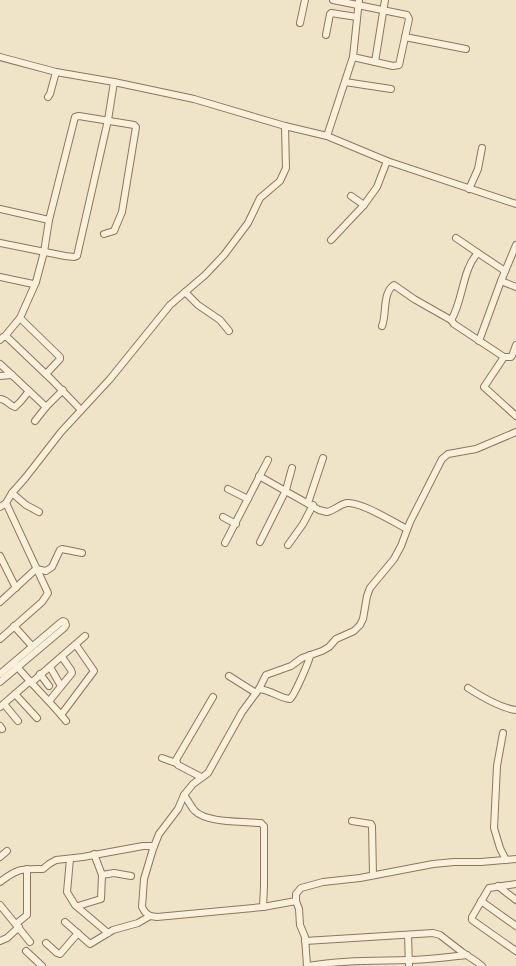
<svg xmlns="http://www.w3.org/2000/svg" width="516" height="966" font-family="'PT Serif',serif">
<style>
.lines{fill:none;stroke-linecap:round;stroke-linejoin:round}
.minor-casing{stroke:#8d765c;stroke-width:8}
.minor{stroke:#faf1dc;stroke-width:6}
</style>
<rect width="100%" height="100%" fill="#f0e4c8"/>
<g class="lines">
<!-- minor casing -->
<g class="minor-casing">
<g id="minor">
<path d="M333,0l74,15 2,4 -10,46 -6,1 -18,-4"/>
<path d="M300,23l5,-23"/>
<path d="M326,35l4,-21 1,-1 26,4"/>
<path d="M405,37l61,12"/>
<path d="M0,57l56,15 58,10 80,17 91,27 42,10 60,25 129,43"/>
<path d="M353,57l22,5 10,-62"/>
<path d="M345,82l46,7"/>
<path d="M48,97l2,-3 6,-22"/>
<path d="M327,136l26,-79 6,-57"/>
<path d="M469,189l9,-20 4,-21"/>
<path d="M351,196l13,9"/>
<path d="M0,209l49,11"/>
<path d="M456,238l22,15"/>
<path d="M331,240l33,-35 13,-18 10,-26"/>
<path d="M0,243l65,13 9,1 3,-1 31,-136 6,-38"/>
<path d="M0,277l33,7 3,-2 8,-30 5,-32 26,-103 4,-1 55,9 2,2 -14,85 -8,19 -10,3"/>
<path d="M501,281l15,6"/>
<path d="M185,292l13,13 22,15 9,11"/>
<path d="M20,318l40,39v2l-14,15"/>
<path d="M451,320l3,4 50,33h7l1,-1 4,-11"/>
<path d="M382,326c5,-12 0,-33 12,-41l20,14 37,21c12,-18 11,-51 27,-67l27,18"/>
<path d="M5,336l15,-18 16,-36"/>
<path d="M0,340l3,-3h4l45,43 29,30"/>
<path d="M479,341l22,-60 15,-36"/>
<path d="M504,357l-20,30 32,29"/>
<path d="M0,364l12,11"/>
<path d="M0,376l12,-1 34,32"/>
<path d="M0,399c7,0 8,6 15,8l6,-6 8,-10"/>
<path d="M35,421l11,-14 17,-17"/>
<path d="M259,476l60,34 8,2c8,-2 13,-8 20,-9 13,-2 48,20 60,26"/>
<path d="M228,489l20,10"/>
<path d="M12,493l14,12 13,7"/>
<path d="M308,503l15,-45"/>
<path d="M0,507l6,-4 6,-10 14,-16 35,-45 49,-53 60,-74 35,-30 19,-20 24,-32 12,-25 20,-17 6,-13 -1,-42"/>
<path d="M223,517l13,7"/>
<path d="M260,542l26,-52 6,-22"/>
<path d="M225,543l43,-83"/>
<path d="M288,545l15,-21 10,-19"/>
<path d="M0,556l16,32"/>
<path d="M36,569l10,2 6,-4 8,-17 2,-1 20,4"/>
<path d="M0,602l36,-33"/>
<path d="M14,626l18,20"/>
<path d="M0,639l42,-37 6,-9 -42,-90"/>
<path d="M15,664c16,20 35,37 51,57"/>
<path d="M50,667l11,19"/>
<path d="M0,674l60,-51 3,-2 2,1 1,3 -2,3 -64,54"/>
<path d="M40,674l9,12"/>
<path d="M229,676l27,17"/>
<path d="M31,683l54,-47"/>
<path d="M468,688c14,9 32,20 48,22"/>
<path d="M259,689c12,1 20,9 31,10 4,-3 20,-39 20,-44"/>
<path d="M15,694l22,24"/>
<path d="M50,700l22,-27 -1,-3 -9,-13"/>
<path d="M4,704l14,17"/>
<path d="M0,707l30,-26"/>
<path d="M61,715l33,-44 -18,-26"/>
<path d="M0,726l2,3"/>
<path d="M503,733l-6,33 -3,62 6,20 6,12"/>
<path d="M162,758l14,5"/>
<path d="M201,777l-23,-12 -2,-5 37,-63"/>
<path d="M184,795c4,5 7,12 11,16 12,12 46,10 63,12h3l3,3v60l-1,21"/>
<path d="M352,821l19,3 1,2 1,49"/>
<path d="M0,857l7,-6"/>
<path d="M70,859l-3,33 8,13 33,28"/>
<path d="M102,875l12,-2 17,3"/>
<path d="M0,882c18,-14 21,-13 43,-13l6,-5 7,-4 27,-3 60,-11h11"/>
<path d="M516,884l-27,4 -17,29v3l44,31"/>
<path d="M498,886l18,14"/>
<path d="M296,901v-7l5,-6 22,-6 37,-4 73,-14 21,-2h27l35,-3"/>
<path d="M481,901l35,25"/>
<path d="M0,905l30,37"/>
<path d="M78,906l23,-7 1,-24 -8,-21"/>
<path d="M65,922l25,22 23,-14 25,-7 12,-7"/>
<path d="M16,924l11,-9v-46"/>
<path d="M408,935l1,31"/>
<path d="M0,941l7,-3 12,-11"/>
<path d="M305,941l128,-8 7,2 22,17 15,10 5,4"/>
<path d="M46,943l11,10 3,1 18,-21"/>
<path d="M26,951l16,15"/>
<path d="M307,966l-2,-29 -5,-12 -1,-16 -3,-8 -33,6 -106,10 -7,-1 -5,-4 -3,-5 2,-28 9,-30 6,-15 19,-25 6,-14 9,-11 15,-11 34,-61 17,-23 7,-14 25,-9 11,-8 20,-7 7,-4 7,-8 18,-8 6,-6 3,-6 4,-23 3,-8 24,-29 7,-13 9,-24 32,-63 6,-5 28,-5 40,-17"/>
<path d="M308,966c33,-6 67,-5 101,-6 20,0 39,-3 58,-5"/>
</g>
</g>
<!-- minor -->
<use href="#minor" class="minor"/>
</g>
</svg>
